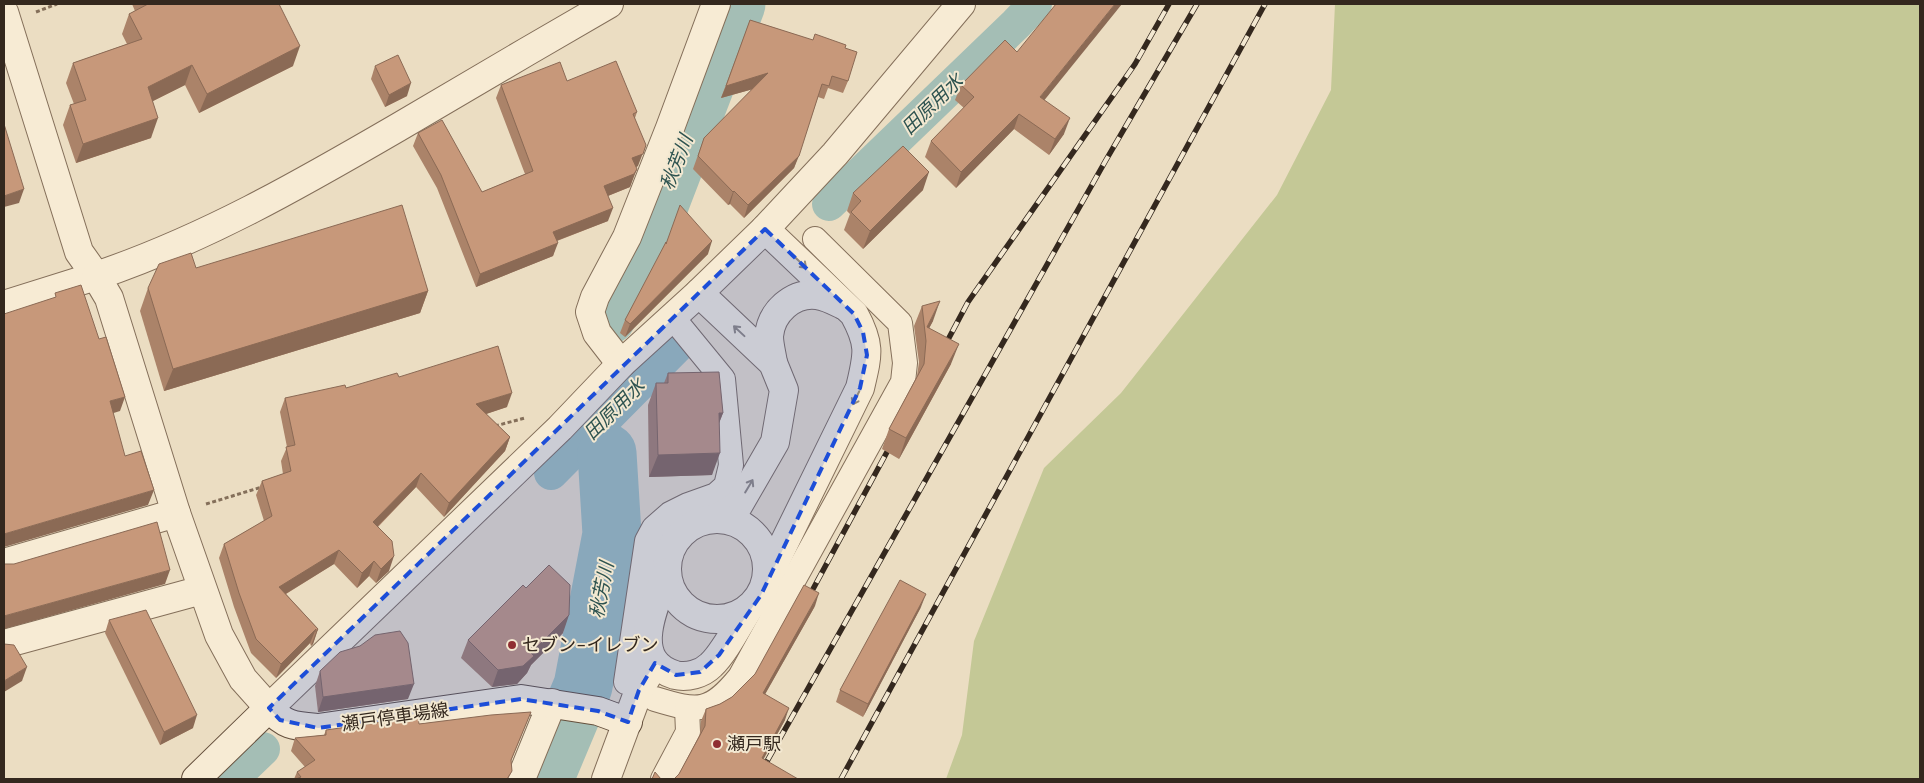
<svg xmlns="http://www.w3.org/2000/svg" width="1924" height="783" font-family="Merriweather,'Noto Sans JP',serif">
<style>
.green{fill:#c4c896}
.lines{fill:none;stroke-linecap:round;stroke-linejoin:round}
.canal{stroke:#a4beb5;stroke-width:34}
.river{stroke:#a4beb5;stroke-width:59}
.pedestrian-casing{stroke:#846f5a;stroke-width:26}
.minor-casing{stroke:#846f5a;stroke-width:30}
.tertiary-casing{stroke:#846f5a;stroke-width:30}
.secondary-casing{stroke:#65503d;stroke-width:30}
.path{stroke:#846f5a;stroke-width:3;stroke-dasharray:4 2.5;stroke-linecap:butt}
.pedestrian{stroke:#f7ebd4;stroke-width:24}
.minor{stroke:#f7ebd4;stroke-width:28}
.tertiary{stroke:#f7ebd4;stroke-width:28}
.secondary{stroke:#f7ebd4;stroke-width:28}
.rail-casing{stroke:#34281e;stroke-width:5.5}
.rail{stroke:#f3e8d1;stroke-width:4;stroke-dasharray:11;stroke-linecap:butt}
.wall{fill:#ab8369}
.shaded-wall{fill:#8b6a55}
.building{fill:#c7987a;stroke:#8b6a55}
.oneway{stroke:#968a79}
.marked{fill:#1d4ed8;fill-opacity:0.2;stroke:#1d4ed8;stroke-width:4;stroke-dasharray:10 6;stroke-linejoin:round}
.poi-dot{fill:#8f2e31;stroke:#f3e8d1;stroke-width:2}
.labels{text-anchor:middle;stroke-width:4;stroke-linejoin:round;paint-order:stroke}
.poi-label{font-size:18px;fill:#34281e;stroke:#f3e8d1;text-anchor:start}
.street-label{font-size:18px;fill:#34281e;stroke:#f3e8d1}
.water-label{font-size:19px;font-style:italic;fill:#2e5350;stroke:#f3e8d1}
</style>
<rect width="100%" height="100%" fill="#ebddc2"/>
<!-- green -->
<path class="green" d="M1335,4h585v775h-974l16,-44 12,-94 70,-173 77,-75 156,-198 54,-105z"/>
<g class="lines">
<!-- canal -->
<g class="canal">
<path d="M829,204l187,-180 19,-20"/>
<path d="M551,473l126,-127"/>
<path d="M232,779l31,-30"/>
</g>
<!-- river -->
<g class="river">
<path d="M607,316l6,-21 39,-72 84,-219"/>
<path d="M544,779l39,-93 29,-152 -5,-81"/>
</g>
<!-- pedestrian casing -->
<g class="pedestrian-casing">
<g id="pedestrian">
<path d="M626,682l21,-141 7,-13 16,-14 18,-9 28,-10 10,-9 5,-21 -8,-86 -41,-50"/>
<path d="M655,699c43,13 55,15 85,-22l163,-295 2,-19 -5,-40 -85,-84"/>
<path d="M663,779l25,-47 -1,-24"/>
</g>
</g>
<!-- minor casing -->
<g class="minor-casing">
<g id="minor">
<path d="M765,229l89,85c17,31 14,40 6,74l-93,190"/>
<path d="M699,293l74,70 11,27 -9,52 -37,64 -23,13"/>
<path d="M4,305l92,-29"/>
<path d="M773,363c-1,-8 -4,-18 -4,-27 2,-24 24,-44 48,-41 9,1 18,6 26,10"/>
<path d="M621,364l-24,-31 -7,-21 5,-15 32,-60 43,-109 46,-124"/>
<circle cx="717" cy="569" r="50"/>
<path d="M4,563l172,-50"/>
<path d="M667,572c-11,31 -41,88 8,103 12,3 27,-1 36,-10 13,-12 28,-41 38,-57"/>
<path d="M4,644l198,-54"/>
<path d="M269,708l291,-280 61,-64 78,-71 66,-64 70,-75 126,-150"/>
<path d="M521,779l31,-76"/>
<path d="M606,779l33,-89 16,-27"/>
</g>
</g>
<!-- tertiary casing -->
<g class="tertiary-casing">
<g id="tertiary">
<path d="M4,12l75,240 17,24 13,22 67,215 43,122 24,44 26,29"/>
<path d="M96,276c109,-37 203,-91 301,-148 71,-42 141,-83 212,-124"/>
</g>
</g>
<!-- secondary casing -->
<g class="secondary-casing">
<path id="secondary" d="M196,779l73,-71c16,18 25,18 49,20l203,-29 77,12 30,11"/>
</g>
<!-- path -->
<g class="path">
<path d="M36,12l21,-8"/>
<path d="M495,426l30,-8"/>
<path d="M206,504l56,-17"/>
</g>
<!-- pedestrian -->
<use href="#pedestrian" class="pedestrian"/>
<!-- minor -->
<use href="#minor" class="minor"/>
<!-- tertiary -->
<use href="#tertiary" class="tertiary"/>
<!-- secondary -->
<use href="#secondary" class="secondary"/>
<!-- rail casing -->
<g class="rail-casing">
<g id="rail">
<path d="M942,351l26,-49 167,-238 34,-60"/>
<path d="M806,602l88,-163"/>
<path d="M757,779l349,-619 91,-156"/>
<path d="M841,779l424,-775"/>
</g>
</g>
<!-- rail -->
<use href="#rail" class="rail"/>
</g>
<!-- wall -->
<g class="wall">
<path d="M132,4h147l14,62 -94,47 -14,-28 -32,16 -2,37 -75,25 -13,-38 7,-20 4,-1 -8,-21 7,-20 54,-19 -5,-10 7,-20 6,-3z"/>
<path d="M750,20l62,20 33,8 3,33 -5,12 -15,-5 -4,11 -6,-2 -24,71 -50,50 -14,-14 -2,1 -35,-36 11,-31 49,-49 -32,9z"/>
<path d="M375,66l32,30 -22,11 -14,-28z"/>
<path d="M567,81l70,31 -2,6 3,48 -2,1 -6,20 -22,9v25l-51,20 -4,15 -77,31 -39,-99 -24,-42 5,-13 64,59 43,-18 -29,-76 5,-13z"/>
<path d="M961,85l83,15 20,34 -15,21 -35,-26 -58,59 -31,-31 6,-16 33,-33 -9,-8z"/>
<path d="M923,190l-60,59 -19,-19 6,-16 -3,-3 6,-18z"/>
<path d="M666,244l42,10 -83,83 -5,-4 5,-13z"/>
<path d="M196,268l232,23 -8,22 -256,78 -24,-80 8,-23z"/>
<path d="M922,306l11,15 -4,7 22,36 -52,95 -17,-10 7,-20 28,-53 2,-14 -5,-36z"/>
<path d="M668,373l55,40 -4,10 -7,52 -63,2 -1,-72 8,-22h8z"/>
<path d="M399,377l108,30 -21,7 24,23 -5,14 -61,66 -28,-30 -38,40 11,44 -13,12 -7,-7 -12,12 -23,-24 -48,30 32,35 -5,15 -2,2 -1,-3 -34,35 -25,-25 -17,-46 -15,-49 5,-14 40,-23 -8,-26 6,-14 21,-7 -2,-13 6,-14 -7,-35 5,-14 61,-10z"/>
<path d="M815,606l-50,88 20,26 -22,39 -89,20 5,-5 21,-40 1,-13 5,-12 14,-5 12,-7 23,-23z"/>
<path d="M921,607l-58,110 -27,-15 4,-12z"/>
<path d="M109,620l84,108 -33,17 -55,-112z"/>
<path d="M563,633l-32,32 -4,8 -10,11 -25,3 -31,-29 7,-18z"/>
<path d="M320,671l88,28 -90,13 -3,-26z"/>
<path d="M531,712l-20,49 1,10 -4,8h-214l3,-7 8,-5 -14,-16 4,-13 29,-3 2,-5 93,-6z"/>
</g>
<!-- shaded-wall -->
<g class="shaded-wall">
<path d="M1115,4h7l-88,109 6,-16z"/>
<path d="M300,46l-7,20 -94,47 8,-19z"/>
<path d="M192,65l-7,20 -44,22 7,-20z"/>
<path d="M768,73l-4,13 -43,12 5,-12z"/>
<path d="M411,83l-4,13 -22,11 4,-12z"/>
<path d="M1019,114l-5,15 -58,59 5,-16z"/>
<path d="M158,118l-7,20 -75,25 7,-19z"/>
<path d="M1070,118l-6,16 -15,21 6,-16z"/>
<path d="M646,145l-8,21 -10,5 4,-13z"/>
<path d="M799,156l-5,12 -50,50 4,-13z"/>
<path d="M637,169l-7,18 -30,12 4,-13z"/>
<path d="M929,172l-6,18 -60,59 7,-18z"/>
<path d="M24,189l-5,14 -15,4v-11z"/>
<path d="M734,191l-4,13 -2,1 5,-13z"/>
<path d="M613,208l-5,13 -60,23 5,-12z"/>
<path d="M712,241l-4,13 -83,83 5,-13z"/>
<path d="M558,243l-5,13 -77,31 4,-13z"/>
<path d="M428,291l-8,22 -256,78 9,-22z"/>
<path d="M940,301l-7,20 -8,15 2,-9z"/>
<path d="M959,344l-8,20 -52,95 7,-21z"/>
<path d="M512,393l-5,14 -36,12 5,-15z"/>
<path d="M125,397l-5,14 -16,5 6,-15z"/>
<path d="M719,413h4l-9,23z"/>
<path d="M510,437l-5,14 -61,66 5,-14z"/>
<path d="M720,453l-8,22 -63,2 9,-22z"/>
<path d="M421,473l-5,14 -48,49 5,-14z"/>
<path d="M154,490l-6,15 -144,42v-13z"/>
<path d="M339,550l-5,14 -60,37 5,-14z"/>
<path d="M394,556l-5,15 -13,12 5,-14z"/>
<path d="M374,561l-5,15 -12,12 5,-15z"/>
<path d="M170,570l-5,14 -161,45v-13z"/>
<path d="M819,593l-4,13 -56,99 4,-12z"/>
<path d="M926,594l-5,13 -58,110 5,-13z"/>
<path d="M569,615l-6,18 -32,32 -4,8 -10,11 -25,3 6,-17 33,-17z"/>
<path d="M316,629l-6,14 -34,35 5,-14z"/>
<path d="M318,629l-5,15 -2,2 5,-14z"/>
<path d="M27,667l-5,14 -18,11v-11z"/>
<path d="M414,684l-6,15 -90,13 5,-15z"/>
<path d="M789,708l-4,12 -28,51 5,-13z"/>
<path d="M197,715l-4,13 -33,17 4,-13z"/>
</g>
<!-- building -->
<g class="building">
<path d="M148,4h131l21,42 -93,48 -15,-29 -44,22 10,31 -75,26 -13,-39 16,-5 -13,-37 69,-24 -13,-25z"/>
<path d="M1056,4h59l-75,93 30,21 -15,21 -36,-25 -58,58 -30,-31 43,-44 -13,-12 44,-45 12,12z"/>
<path d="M750,20l63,20 2,-6 31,11 -1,3 12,4 -9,29 -16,-5 -3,10 -7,-2 -23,72 -51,49 -14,-14 -1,1 -35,-36 6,-18 64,-65 -42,13z"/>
<path d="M398,55l13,28 -22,12 -14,-29z"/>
<path d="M616,61l21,51 -4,2 13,31 -3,9 -11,4 5,11 -3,5 -30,12 9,22 -60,24 5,11 -78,31 -39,-99 -23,-42 24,-13 40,72 51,-21 -32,-86 59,-23 7,19z"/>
<path d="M4,124l20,65 -20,7z"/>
<path d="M903,146l26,26 -59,59 -19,-19 10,-11 -8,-8z"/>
<path d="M402,205l26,86 -255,78 -25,-81 11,-24 32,-11 5,15z"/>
<path d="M680,205l32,36 -82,83 -5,-4 41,-78v2z"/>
<path d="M81,285l18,54 7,-2 19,60 -15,4 15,55 16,-5 13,39 -150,44v-220l52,-17 -1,-4z"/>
<path d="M940,301l-13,26 32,17 -53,94 -17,-9 35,-65 2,-23 -4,-35z"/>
<path d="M498,346l14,47 -36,11 34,33 -61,66 -28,-30 -48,49 19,19 2,15 -13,13 -7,-8 -12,12 -23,-23 -60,37 39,42 -2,3v-3l-35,35 -25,-25 -17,-46 -15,-49 48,-28 -10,-35 29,-10 -5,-24 9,-2 -10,-47 60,-13 1,3 51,-15 2,4z"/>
<path d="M719,372l4,41h-4l1,40 -62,2 -2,-72h12v-10z"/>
<path d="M157,522l13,48 -166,46v-53l1,1h9z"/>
<path d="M549,565l21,20 -1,30 -38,38 3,3 -11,10 -25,4 -30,-30 55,-55 3,3z"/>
<path d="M900,580l26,14 -58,110 -28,-14z"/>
<path d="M804,585l15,8 -56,100 26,15 -27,50 36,21h-126h2l5,-5 26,-48 1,-17 14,-5 12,-7 23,-23z"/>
<path d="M146,610l51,105 -33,17 -55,-112z"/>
<path d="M400,631l8,12 6,41 -91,13 -3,-26 20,-19 20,-6 15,-11z"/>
<path d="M4,644l10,1 13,22 -23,14z"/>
<path d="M531,712l-20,48 1,11 -5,8h-211l5,-2 -4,-5 18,-12 -20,-22 31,-3v-5l92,-13 1,7 72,-9z"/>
<path d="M655,772l6,7h1h-10z"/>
</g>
<!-- one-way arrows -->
<defs><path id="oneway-shaft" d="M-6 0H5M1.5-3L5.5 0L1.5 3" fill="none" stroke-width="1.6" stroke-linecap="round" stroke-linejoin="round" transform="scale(1.25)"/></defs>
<g class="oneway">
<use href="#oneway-shaft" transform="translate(801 263) rotate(44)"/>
<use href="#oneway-shaft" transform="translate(739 331) rotate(-137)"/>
<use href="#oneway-shaft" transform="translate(856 398) rotate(116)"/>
<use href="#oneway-shaft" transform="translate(749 486) rotate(-59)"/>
</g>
<!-- marked area -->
<path class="marked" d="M765,229l89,85 9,18 4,23 -7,33 -99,207 -42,60 -19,17 -24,3 -21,-12 -16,27 -11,32 -30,-11 -77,-12 -203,29 -38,-8 -11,-12z"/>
<!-- markers -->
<g class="poi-dot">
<circle cx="512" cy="645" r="5"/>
<circle cx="717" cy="744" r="5"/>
</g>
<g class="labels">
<!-- poi labels -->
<g class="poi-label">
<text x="522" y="651">セブン-イレブン</text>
<text x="727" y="750">瀬戸駅</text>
</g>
<!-- street labels -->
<g class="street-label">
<text transform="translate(395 717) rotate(-8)" y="6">瀬戸停車場線</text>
</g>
<!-- water labels -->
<g class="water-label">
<text transform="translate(932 104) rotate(-44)" y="7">田原用水</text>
<text transform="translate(676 162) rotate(-69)" y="7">秋芳川</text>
<text transform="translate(614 409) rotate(-45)" y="7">田原用水</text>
<text transform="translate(601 590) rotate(-79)" y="7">秋芳川</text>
</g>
</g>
<!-- border -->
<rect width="1924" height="783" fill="none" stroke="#34281e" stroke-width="10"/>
</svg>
